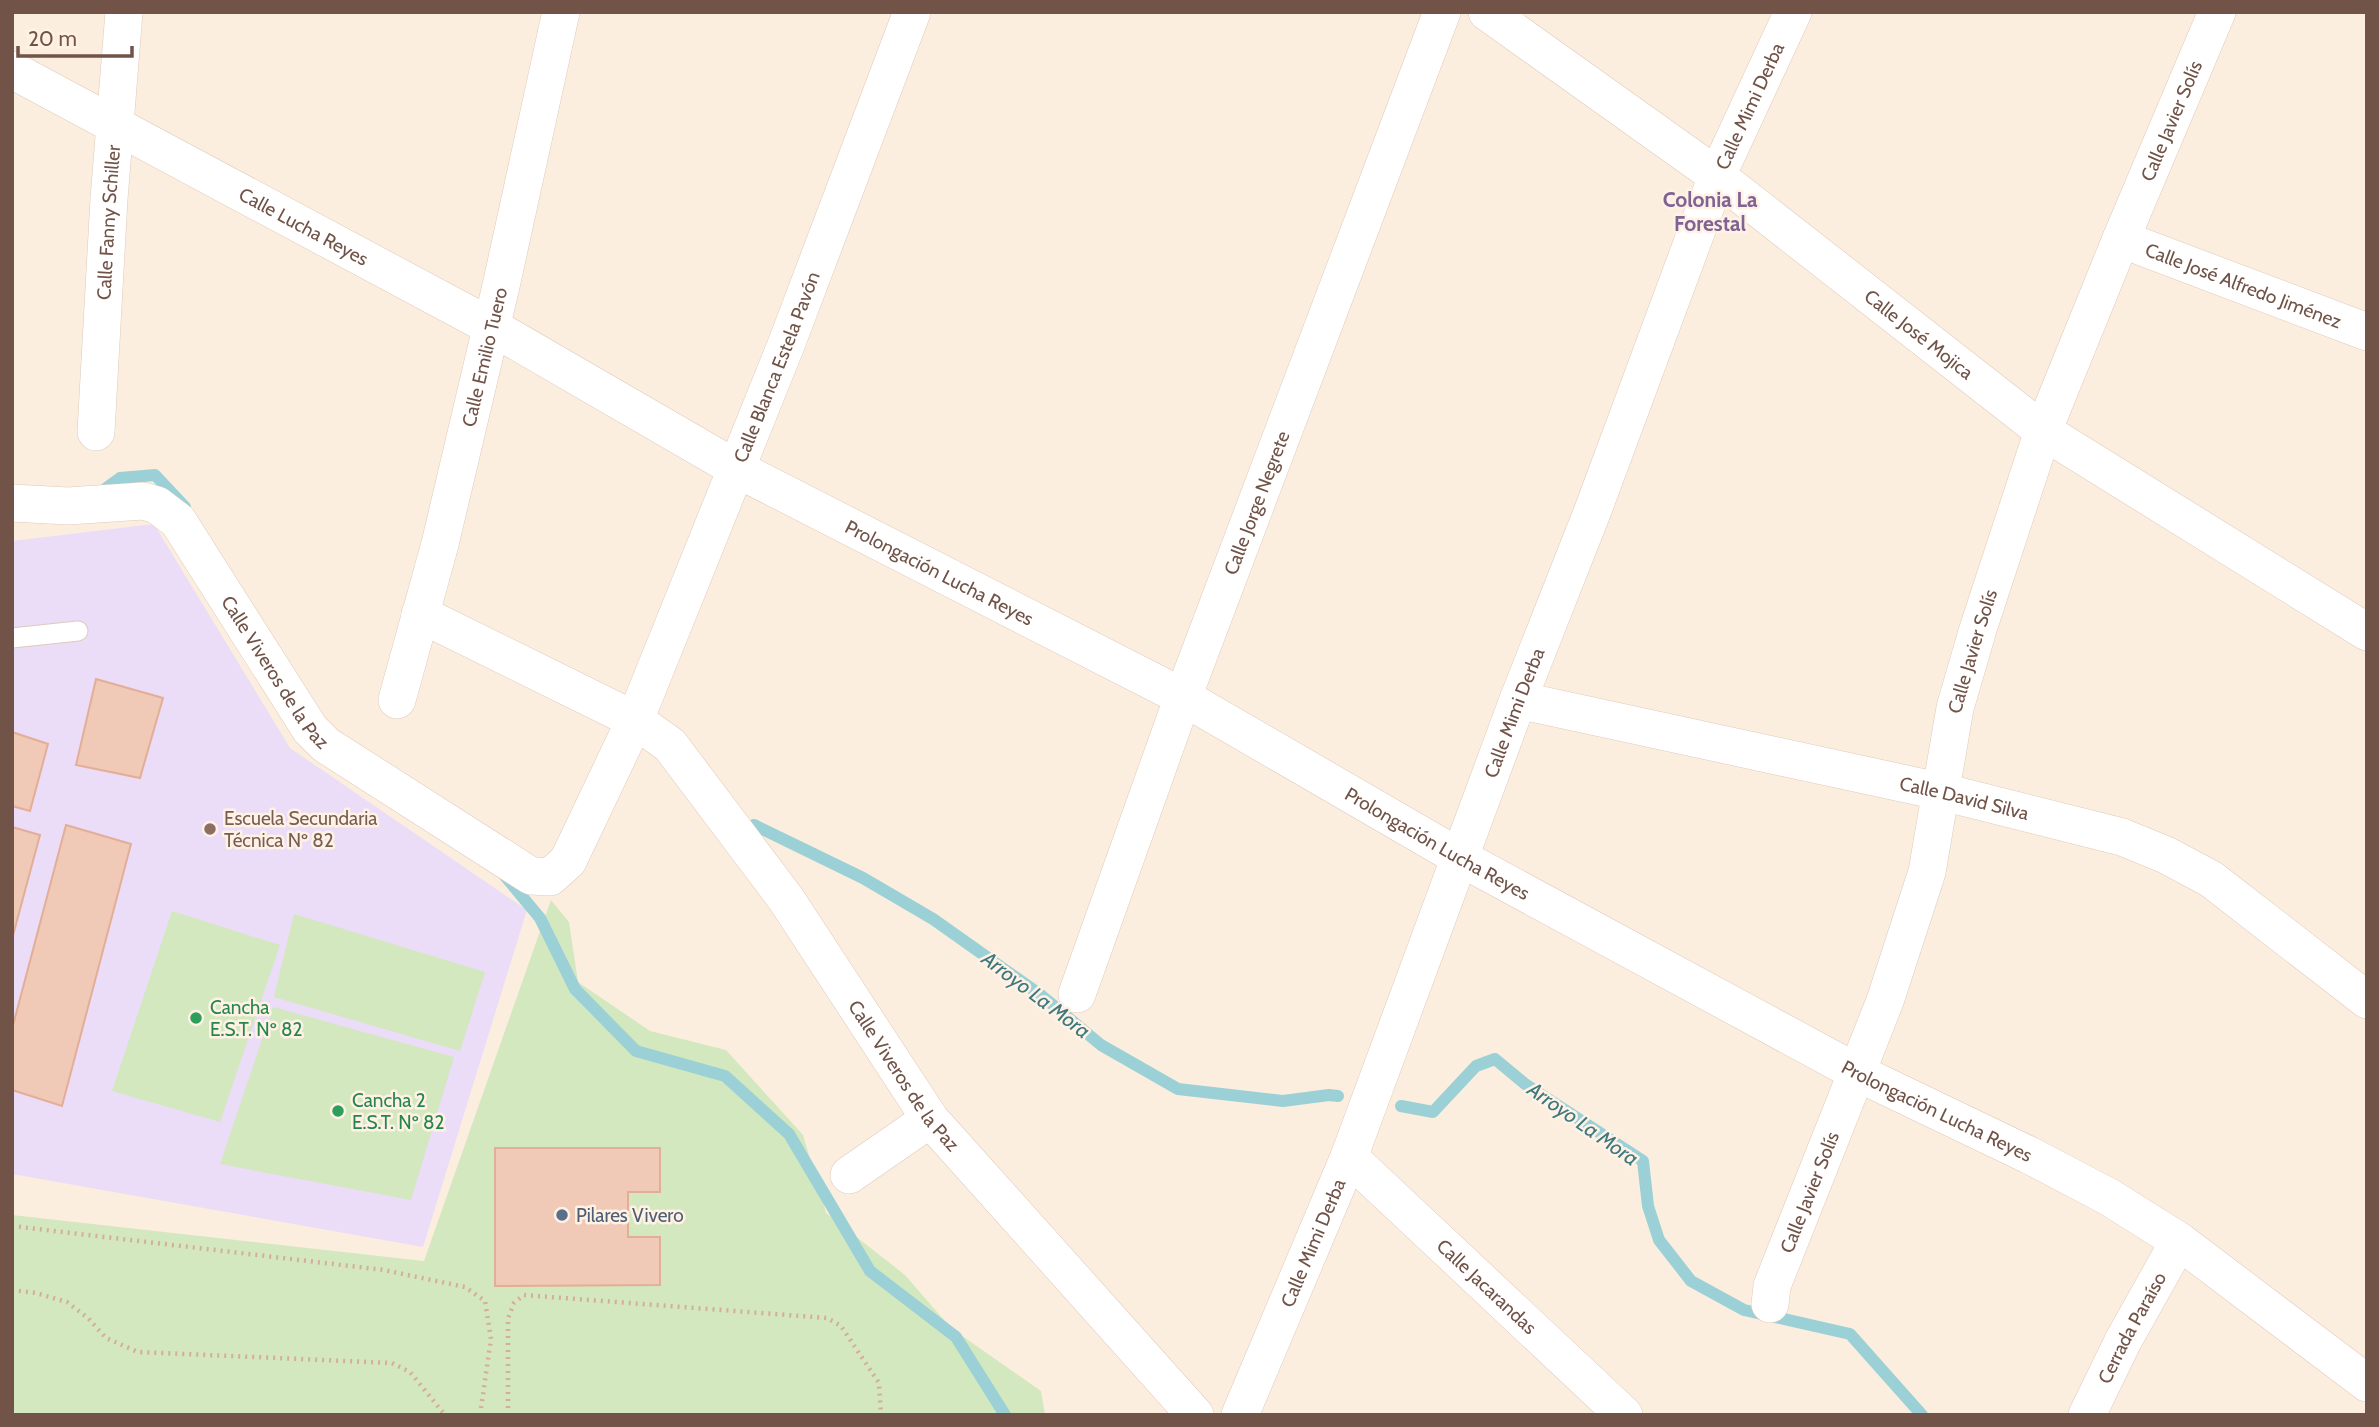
<svg xmlns="http://www.w3.org/2000/svg" width="2379" height="1427" font-family="Cabin,sans-serif">
<style>
.education{fill:#ebdcf7}
.green{fill:#d3e8be}
.lines{fill:none;stroke-linecap:round;stroke-linejoin:round}
.stream{stroke:#9bd1d6;stroke-width:12}
.building{fill:#f0c9b7;stroke:#e3ae98;stroke-width:2}
.service-casing{stroke:#dfcabb;stroke-width:21}
.minor-casing{stroke:#dfcabb;stroke-width:38}
.path{stroke:#d5ad9b;stroke-width:4.5;stroke-dasharray:2 5;stroke-linecap:butt}
.service{stroke:#fff;stroke-width:19}
.minor{stroke:#fff;stroke-width:37}
.education-dot{fill:#8d6e63;stroke:#fff2e5;stroke-width:2.5}
.leisure-dot{fill:#2e9e5b;stroke:#fff2e5;stroke-width:2.5}
.service-dot{fill:#5c6f8a;stroke:#fff2e5;stroke-width:2.5}
.labels{text-anchor:middle;stroke-width:5;stroke-linejoin:round;paint-order:stroke}
.street-label{font-size:19px;fill:#715348;stroke:#fff2e5}
.education-label{font-size:19px;fill:#785e54;stroke:#fff2e5;text-anchor:start}
.leisure-label{font-size:19px;fill:#27864d;stroke:#fff2e5;text-anchor:start}
.service-label{font-size:19px;fill:#4e5e75;stroke:#fff2e5;text-anchor:start}
.neighbourhood-label{font-size:21px;font-weight:bold;fill:#806395;stroke:#fff2e5}
.water-label{font-size:21px;font-style:italic;fill:#3f787e;stroke:#fff2e5}
</style>
<rect width="100%" height="100%" fill="#fceedf"/>
<!-- education -->
<path class="education" d="M154,524l136,224 237,162 -104,337 -411,-73v-633z"/>
<!-- green -->
<g class="green">
<path d="M551,900l18,22 9,60 72,49 76,19 77,85 23,78 79,62 46,53 90,63 4,24h-1033v-200l412,46z"/>
<path d="M172,911l108,34 -60,177 -108,-31z"/>
<path d="M294,914l191,58 -25,79 -186,-54z"/>
<path d="M273,1007l181,50 -43,143 -191,-36z"/>
</g>
<g class="lines">
<!-- stream -->
<g class="stream">
<path d="M97,495l23,-17 35,-3 30,32"/>
<path d="M754,825l109,53 70,41 109,77 59,49 77,44 105,12 46,-6 9,1"/>
<path d="M505,876l35,42 35,71 61,62 89,25 64,58 81,137 86,66 49,78"/>
<path d="M1401,1106l32,6 43,-46 19,-7 30,25 118,77 5,45 11,34 32,41 53,29 106,24 72,81"/>
</g>
</g>
<!-- building -->
<g class="building">
<path d="M96,679l67,19 -23,80 -64,-13z"/>
<path d="M12,732l36,12 -18,67 -18,-5z"/>
<path d="M66,825l65,19 -69,262 -50,-16v-61z"/>
<path d="M12,827l28,8 -28,104z"/>
<path d="M495,1148h165v44h-32v45h32v48l-165,1z"/>
</g>
<g class="lines">
<!-- service casing -->
<g class="service-casing">
<path id="service" d="M12,638l66,-7"/>
</g>
<!-- minor casing -->
<g class="minor-casing">
<g id="minor">
<path id="s1" d="M1487,12l230,164 326,255 324,201"/>
<path id="s2" d="M12,70l480,257 245,142 446,228 276,160 399,216 171,82 80,42 70,44 188,142"/>
<path id="s3" d="M2121,239l246,93"/>
<path id="s4" d="M96,432l13,-233 15,-187"/>
<path id="s5" d="M12,503l56,3 75,-5 14,4 21,16 132,208 16,16 205,131 19,1 18,-16 67,-141 151,-375 126,-333"/>
<path id="s6" d="M420,614l215,106 35,25 116,154 144,220 265,296"/>
<path id="s7" d="M397,700l43,-156 61,-258 60,-274"/>
<path id="s8" d="M1518,700l425,92 179,45 44,18 45,24 156,121"/>
<path id="s9" d="M1077,994l106,-297 259,-685"/>
<path id="s10" d="M1349,1157l275,258"/>
<path d="M849,1175l81,-56"/>
<path id="s11" d="M1770,1304l2,-18 113,-285 42,-129 28,-164 23,-79 65,-198 78,-192 96,-227"/>
<path id="s12" d="M1240,1415l109,-258 169,-457 75,-190 124,-334 76,-164"/>
<path id="s13" d="M2087,1415l36,-74 56,-100"/>
</g>
</g>
<!-- path -->
<g class="path">
<path d="M12,1226l372,44 81,17 20,14 6,38 -11,76"/>
<path d="M12,1290l24,3 31,9 21,16 18,20 32,14 254,11 18,9 35,43"/>
<path d="M508,1415v-97l6,-15 10,-8 303,23 14,8 38,57 2,32"/>
</g>
<!-- service -->
<use href="#service" class="service"/>
<!-- minor -->
<use href="#minor" class="minor"/>
</g>
<!-- markers -->
<circle class="education-dot" cx="210" cy="829" r="7"/>
<g class="leisure-dot">
<circle cx="196" cy="1018" r="7"/>
<circle cx="338" cy="1111" r="7"/>
</g>
<circle class="service-dot" cx="562" cy="1215" r="7"/>
<g class="labels">
<!-- street labels -->
<g class="street-label">
<text dy="7" stroke="none"><textPath href="#s12" startOffset="1405">Calle Mimi Derba</textPath></text>
<text dy="7" stroke="none"><textPath href="#s11" startOffset="1253">Calle Javier Solís</textPath></text>
<text dy="7" stroke="none"><textPath href="#s4" startOffset="210">Calle Fanny Schiller</textPath></text>
<text dy="7" stroke="none"><textPath href="#s2" startOffset="331">Calle Lucha Reyes</textPath></text>
<text dy="7" stroke="none"><textPath href="#s3" startOffset="131">Calle José Alfredo Jiménez</textPath></text>
<text dy="7" stroke="none"><textPath href="#s1" startOffset="539">Calle José Mojica</textPath></text>
<text dy="7" stroke="none"><textPath href="#s7" startOffset="354">Calle Emilio Tuero</textPath></text>
<text dy="7" stroke="none"><textPath href="#s5" startOffset="1264">Calle Blanca Estela Pavón</textPath></text>
<text dy="7" stroke="none"><textPath href="#s9" startOffset="523">Calle Jorge Negrete</textPath></text>
<text dy="7" stroke="none"><textPath href="#s2" startOffset="1055">Prolongación Lucha Reyes</textPath></text>
<text dy="7" stroke="none"><textPath href="#s11" startOffset="686">Calle Javier Solís</textPath></text>
<text dy="7" stroke="none"><textPath href="#s5" startOffset="352">Calle Viveros de la Paz</textPath></text>
<text dy="7" stroke="none"><textPath href="#s12" startOffset="754">Calle Mimi Derba</textPath></text>
<text dy="7" stroke="none"><textPath href="#s8" startOffset="457">Calle David Silva</textPath></text>
<text dy="7" stroke="none"><textPath href="#s2" startOffset="1622">Prolongación Lucha Reyes</textPath></text>
<text dy="7" stroke="none"><textPath href="#s6" startOffset="688">Calle Viveros de la Paz</textPath></text>
<text dy="7" stroke="none"><textPath href="#s2" startOffset="2189">Prolongación Lucha Reyes</textPath></text>
<text dy="7" stroke="none"><textPath href="#s11" startOffset="119">Calle Javier Solís</textPath></text>
<text dy="7" stroke="none"><textPath href="#s12" startOffset="187">Calle Mimi Derba</textPath></text>
<text dy="7" stroke="none"><textPath href="#s10" startOffset="189">Calle Jacarandas</textPath></text>
<text dy="7" stroke="none"><textPath href="#s13" startOffset="98">Cerrada Paraíso</textPath></text>
</g>
<!-- education labels -->
<g class="education-label">
<text x="224" y="825">Escuela Secundaria<tspan x="224" dy="22">Técnica Nº 82</tspan></text>
</g>
<!-- leisure labels -->
<g class="leisure-label">
<text x="210" y="1014">Cancha<tspan x="210" dy="22">E.S.T. Nº 82</tspan></text>
<text x="352" y="1107">Cancha 2<tspan x="352" dy="22">E.S.T. Nº 82</tspan></text>
</g>
<!-- service labels -->
<g class="service-label">
<text x="576" y="1222">Pilares Vivero</text>
</g>
<!-- neighbourhood labels -->
<g class="neighbourhood-label">
<text x="1710" y="207">Colonia La<tspan x="1710" dy="24">Forestal</tspan></text>
</g>
<!-- water labels -->
<g class="water-label">
<text transform="translate(1036 995) rotate(37)" y="7">Arroyo La Mora</text>
<text transform="translate(1583 1124) rotate(35)" y="7">Arroyo La Mora</text>
</g>
</g>
<!-- border -->
<rect width="2379" height="1427" fill="none" stroke="#715348" stroke-width="28"/>
<!-- scale -->
<path d="M18 46v10h114v-10" fill="none" stroke="#715348" stroke-width="3.5"/>
<text x="28" y="46" font-size="21" fill="#715348" stroke="#fff2e5" stroke-width="5" paint-order="stroke">20 m</text>
</svg>
